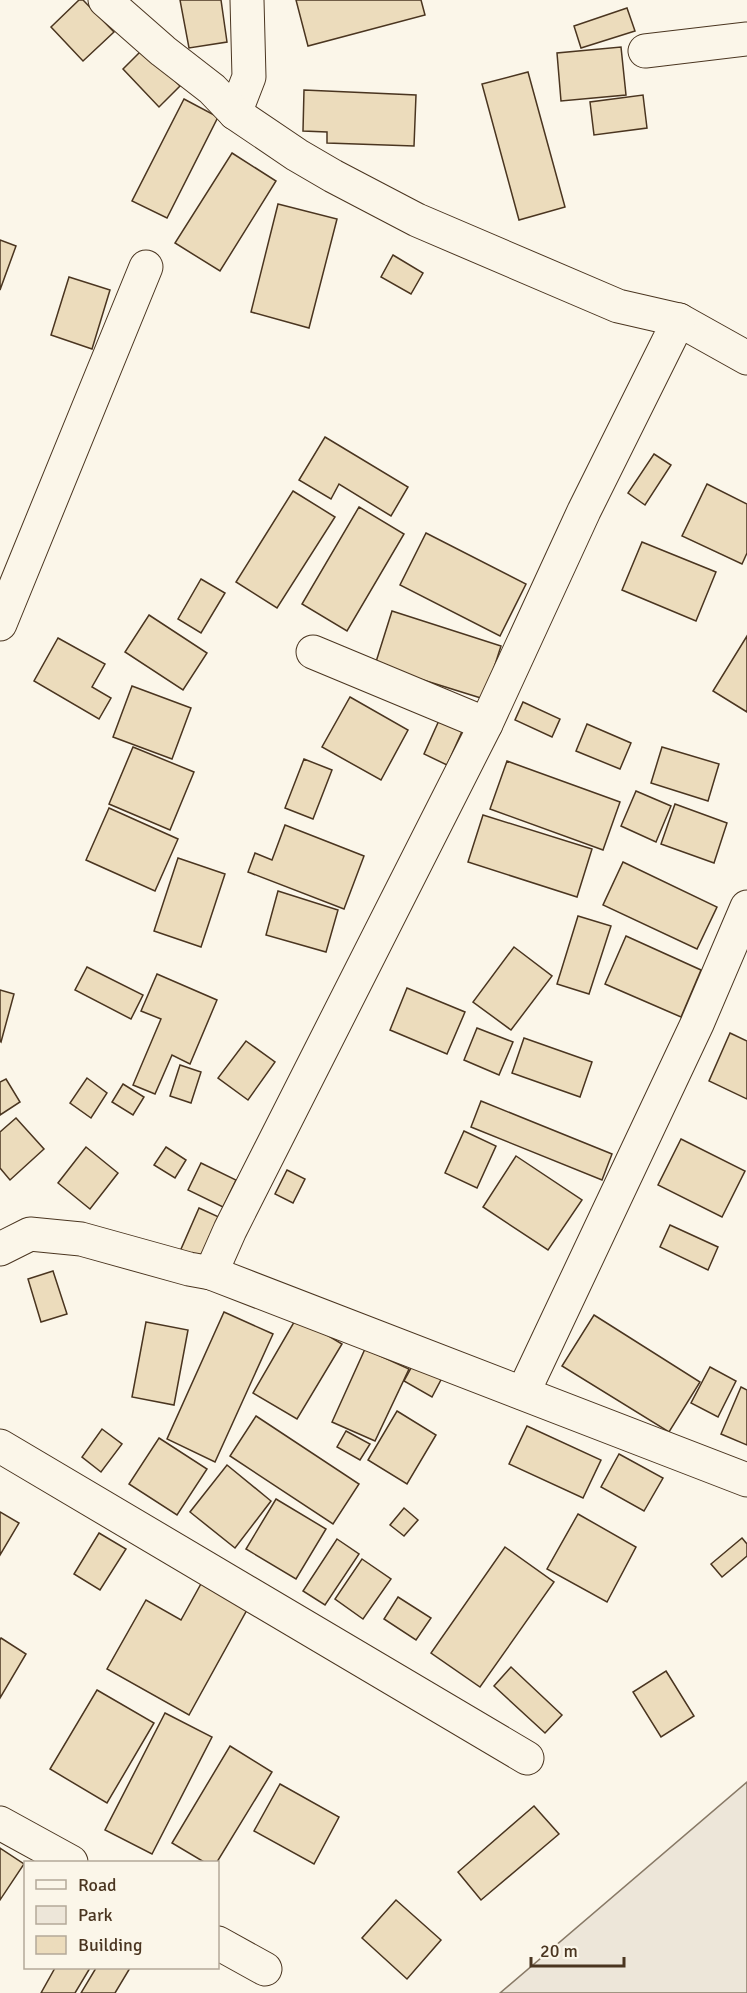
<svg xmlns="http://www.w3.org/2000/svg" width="747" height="1993" font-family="Signika,sans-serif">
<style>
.green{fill:#ede6d9;stroke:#887966;stroke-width:1.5}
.building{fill:#ecdcbc;stroke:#4a3520;stroke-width:1.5}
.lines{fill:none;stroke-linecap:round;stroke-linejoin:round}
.minor-casing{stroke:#4a3520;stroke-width:35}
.minor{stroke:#fbf6e9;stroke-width:33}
</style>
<rect width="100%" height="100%" fill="#fbf6e9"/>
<!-- green -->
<path class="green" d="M747,1782v211h-247z"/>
<!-- building -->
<g class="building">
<path d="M79,0h4l31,32 -31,29 -32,-34z"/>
<path d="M180,0h41l6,42 -38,6z"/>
<path d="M296,0h125l4,15 -117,31z"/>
<path d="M627,8l8,23 -54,17 -7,-22z"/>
<path d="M621,47l5,48 -65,6 -4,-48z"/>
<path d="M143,49l37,37 -21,21 -36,-38z"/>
<path d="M528,72l37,135 -46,13 -37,-136z"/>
<path d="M304,90l112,5 -2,51 -87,-3v-11l-24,-1z"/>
<path d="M643,95l4,33 -53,7 -4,-33z"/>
<path d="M184,99l34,18 -51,101 -35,-17z"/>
<path d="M232,153l44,28 -56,90 -45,-28z"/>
<path d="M278,204l59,15 -28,109 -58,-16z"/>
<path d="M0,240l16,6 -16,44z"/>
<path d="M393,255l30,18 -12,21 -30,-17z"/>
<path d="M69,277l41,13 -18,59 -41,-14z"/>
<path d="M325,437l83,50 -17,29 -52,-32 -8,15 -32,-19z"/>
<path d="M654,454l17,11 -26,40 -17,-12z"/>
<path d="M707,484l40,20v49l-5,11 -60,-28z"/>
<path d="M293,491l42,26 -58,91 -41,-26z"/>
<path d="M359,507l45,27 -57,97 -45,-27z"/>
<path d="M426,533l100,51 -26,52 -100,-51z"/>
<path d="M642,542l74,30 -20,49 -74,-31z"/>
<path d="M201,579l24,14 -24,40 -23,-14z"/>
<path d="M392,611l109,35 -17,53 -109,-34z"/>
<path d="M149,615l58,38 -24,37 -58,-38z"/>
<path d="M747,636v76l-34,-21z"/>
<path d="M58,638l47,26 -13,23 19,11 -12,21 -65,-38z"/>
<path d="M132,686l59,22 -19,51 -59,-22z"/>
<path d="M350,697l58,33 -27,50 -59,-33z"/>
<path d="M523,702l37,17 -8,18 -37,-17z"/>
<path d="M441,716l23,11 -17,38 -23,-11z"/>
<path d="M587,724l44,19 -11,26 -44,-18z"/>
<path d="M133,747l61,25 -24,58 -61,-26z"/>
<path d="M662,747l57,17 -11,37 -57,-18z"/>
<path d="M304,759l28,11 -19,49 -28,-11z"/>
<path d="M507,761l113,41 -17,48 -113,-41z"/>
<path d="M636,791l35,15 -15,36 -35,-16z"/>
<path d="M675,804l52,19 -13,40 -53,-19z"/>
<path d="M109,808l69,31 -23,52 -69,-31z"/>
<path d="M483,815l109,34 -15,48 -109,-35z"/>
<path d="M285,825l79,31 -20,53 -96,-37 7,-19 17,7z"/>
<path d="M178,858l47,16 -24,73 -47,-16z"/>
<path d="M623,862l94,45 -20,42 -94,-44z"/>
<path d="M278,891l60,19 -12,42 -60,-17z"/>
<path d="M578,916l33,10 -22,68 -32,-10z"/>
<path d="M626,936l75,34 -20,47 -76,-33z"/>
<path d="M514,947l38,29 -41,54 -38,-28z"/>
<path d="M87,967l56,28 -12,24 -56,-29z"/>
<path d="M157,974l60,26 -27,64 -18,-9 -17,39 -22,-9 28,-66 -20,-8z"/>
<path d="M407,988l58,24 -18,42 -57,-24z"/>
<path d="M0,990l14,4 -13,48 -1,-1z"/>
<path d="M477,1028l36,14 -14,33 -35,-15z"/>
<path d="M730,1033l17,8v58l-38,-18z"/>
<path d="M524,1038l68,24 -12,35 -68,-24z"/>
<path d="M246,1041l29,21 -27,38 -30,-22z"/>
<path d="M180,1065l21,7 -10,31 -21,-7z"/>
<path d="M87,1078l20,15 -16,25 -21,-15z"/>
<path d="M6,1079l14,23 -20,13v-33z"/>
<path d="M123,1084l21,13 -11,18 -21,-13z"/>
<path d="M481,1101l131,53 -10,26 -131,-53z"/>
<path d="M16,1118l28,31 -34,31 -10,-12v-36z"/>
<path d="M464,1131l32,15 -19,42 -32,-15z"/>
<path d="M681,1139l64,32 -23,46 -64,-32z"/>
<path d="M86,1147l32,26 -28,36 -32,-26z"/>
<path d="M166,1147l20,13 -11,18 -21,-13z"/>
<path d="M516,1156l66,44 -34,50 -65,-43z"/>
<path d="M201,1163l35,17 -13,27 -35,-17z"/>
<path d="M287,1170l18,9 -12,24 -18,-9z"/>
<path d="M199,1208l22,10 -22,48 -21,-10z"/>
<path d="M670,1225l48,22 -10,23 -48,-23z"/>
<path d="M53,1271l14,43 -26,8 -13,-43z"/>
<path d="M224,1312l49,22 -58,128 -48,-23z"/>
<path d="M594,1315l106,67 -31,50 -107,-66z"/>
<path d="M297,1317l45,27 -45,75 -44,-26z"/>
<path d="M146,1322l42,8 -14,75 -42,-8z"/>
<path d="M365,1349l44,20 -34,72 -43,-19z"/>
<path d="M416,1359l28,15 -12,23 -28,-16z"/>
<path d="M710,1367l26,14 -18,36 -27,-14z"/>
<path d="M741,1387l6,3v55l-26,-11z"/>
<path d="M397,1411l39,24 -29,49 -39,-24z"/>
<path d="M256,1416l103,68 -26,40 -103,-68z"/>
<path d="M527,1426l74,34 -18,38 -74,-34z"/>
<path d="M102,1429l20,15 -21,28 -19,-15z"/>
<path d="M346,1431l24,13 -10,16 -23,-13z"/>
<path d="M159,1438l48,31 -30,46 -48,-31z"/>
<path d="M619,1454l44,24 -19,33 -43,-24z"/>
<path d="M227,1465l44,36 -36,47 -45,-36z"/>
<path d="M276,1499l50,30 -30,50 -50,-30z"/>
<path d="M404,1508l14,12 -14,16 -14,-11z"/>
<path d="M0,1512l19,11 -19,32z"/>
<path d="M578,1514l58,33 -29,55 -60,-33z"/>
<path d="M99,1533l27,16 -26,41 -26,-16z"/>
<path d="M742,1538l5,6v12l-25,21 -11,-13z"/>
<path d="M337,1539l22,15 -34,51 -22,-14z"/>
<path d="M505,1547l49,35 -74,105 -49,-34z"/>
<path d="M362,1559l29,20 -28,40 -28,-20z"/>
<path d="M202,1582l46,26 -59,107 -82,-46 39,-69 35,20z"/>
<path d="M398,1597l33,21 -15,22 -32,-21z"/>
<path d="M1,1638l25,16 -26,44v-58z"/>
<path d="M511,1667l51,48 -17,18 -51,-47z"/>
<path d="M666,1671l28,45 -33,21 -28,-45z"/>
<path d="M97,1690l57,33 -47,80 -57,-34z"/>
<path d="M165,1713l47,24 -60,117 -47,-24z"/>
<path d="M230,1746l42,26 -55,90h-13l-32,-19z"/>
<path d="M280,1784l59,33 -25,47 -60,-33z"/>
<path d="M534,1806l25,28 -78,66 -23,-28z"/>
<path d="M0,1848l24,16 -24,36z"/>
<path d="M396,1900l45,40 -34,39 -45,-41z"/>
<path d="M55,1968h35l-15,25h-34z"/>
<path d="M96,1968h34l-15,25h-34z"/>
</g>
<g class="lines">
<!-- minor casing -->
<g class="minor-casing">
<g id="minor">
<path d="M645,51l102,-12"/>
<path d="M235,113l14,-36 -2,-77"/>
<path d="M679,320l68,38"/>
<path d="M0,624l146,-357"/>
<path d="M313,652l173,72"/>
<path d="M0,1249l30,-15 51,5 108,30 22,4 19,-43 256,-506 98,-213 95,-191 -61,-14 -201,-86 -84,-44 -36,-21 -62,-42 -23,-24 -49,-38 -58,-51"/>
<path d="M211,1273l536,207"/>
<path d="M523,1393l174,-369 50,-117"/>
<path d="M0,1446l527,312"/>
<path d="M0,1823l71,39"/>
<path d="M218,1943l47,26"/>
</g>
</g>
<!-- minor -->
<use href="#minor" class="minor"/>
</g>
<!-- legend -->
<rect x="24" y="1861" width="195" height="108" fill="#fbf6e9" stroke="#b4a999" stroke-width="1.5"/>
<rect x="36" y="1880" width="30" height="9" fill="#fbf6e9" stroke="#b4a999" stroke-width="1.5"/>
<text x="78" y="1891" font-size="18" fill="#4a3520">Road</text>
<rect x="36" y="1906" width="30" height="18" fill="#ede6d9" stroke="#b4a999" stroke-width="1.5"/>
<text x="78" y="1921" font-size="18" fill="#4a3520">Park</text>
<rect x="36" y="1936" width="30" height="18" fill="#ecdcbc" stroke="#b4a999" stroke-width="1.5"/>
<text x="78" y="1951" font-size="18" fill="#4a3520">Building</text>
<!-- scale -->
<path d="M531 1957v9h93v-9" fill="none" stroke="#4a3520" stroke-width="3"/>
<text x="540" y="1957" font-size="18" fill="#4a3520" stroke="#fbf6e9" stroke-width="4.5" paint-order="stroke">20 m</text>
</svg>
